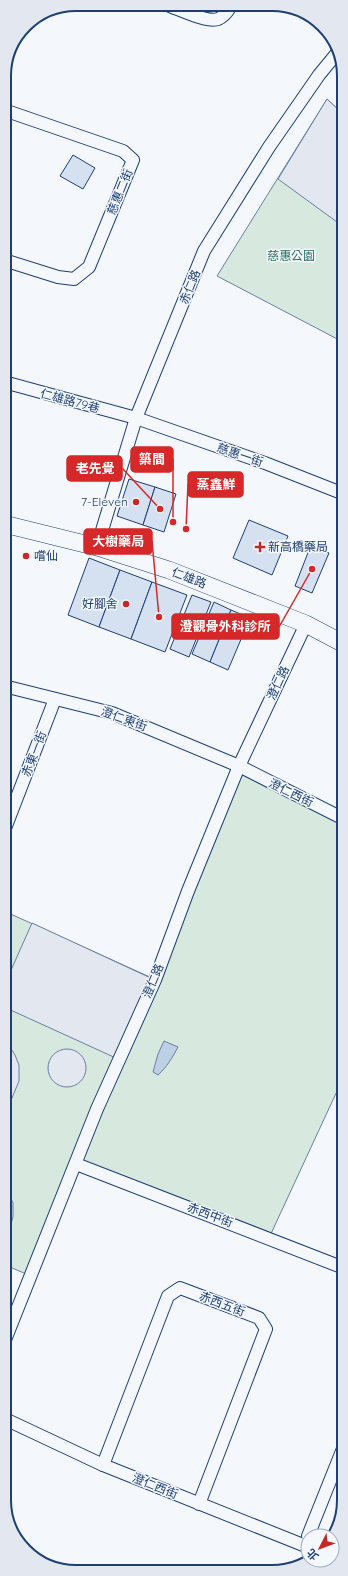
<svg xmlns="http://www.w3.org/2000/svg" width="348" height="1576" font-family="Quicksand,'Noto Sans TC',sans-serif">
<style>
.green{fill:#d7e8df;stroke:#687fa3}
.parking{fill:#e3e8f0;stroke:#687fa3}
.water{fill:#bed0e5;stroke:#687fa3}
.building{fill:#d5e0f0;stroke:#1d3f73}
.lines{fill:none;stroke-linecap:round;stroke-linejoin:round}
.street-casing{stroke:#1d3f73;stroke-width:14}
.secondary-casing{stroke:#1d3f73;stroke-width:18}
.street{stroke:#f4f7fb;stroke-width:12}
.secondary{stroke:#f4f7fb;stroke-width:17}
.poi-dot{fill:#c62828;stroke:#f4f7fb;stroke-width:1.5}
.labels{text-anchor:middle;stroke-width:3;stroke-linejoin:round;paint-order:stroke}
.street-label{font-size:12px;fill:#1d3f73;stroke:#f4f7fb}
.park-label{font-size:12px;fill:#2c6c60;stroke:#f4f7fb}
.poi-label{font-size:12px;fill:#1d3f73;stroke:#f4f7fb;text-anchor:end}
.rim{fill:none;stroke:#1d3f73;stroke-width:2}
.leader{fill:none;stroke:#d62828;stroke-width:1.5}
.callout-dot{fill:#d62828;stroke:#f4f7fb;stroke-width:1.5}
.callout{fill:#d62828;stroke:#d62828;stroke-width:1.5}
.callout-label{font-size:13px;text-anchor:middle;font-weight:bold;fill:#fff}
</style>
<rect width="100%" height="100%" fill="#f4f7fb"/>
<!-- green -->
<g class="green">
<path d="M327,99l16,15v228l-126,-66z"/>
<path d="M239,766l105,53v257l-75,162 -193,-74 -45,112 -26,-11 -1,-354 148,67z"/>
</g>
<!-- parking -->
<g class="parking">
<path d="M327,99l16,15v101l-6,7 -59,-43z"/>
<path d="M32,923l123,57 -37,79 -114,-52v-21z"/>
<path d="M4,1043l6,4 5,8 4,10v16l-7,17 -8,-10z"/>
<circle cx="67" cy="1068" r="19"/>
<path d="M4,1184l9,19v13l-2,9 -6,9z"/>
</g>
<!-- water -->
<path class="water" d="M164,1041l14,6c-6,11 -11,20 -20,28l-5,-3 5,-18z"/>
<!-- building -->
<g class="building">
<path d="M73,155l22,13 -12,21 -23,-13z"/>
<path d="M129,479l26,8 -12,38 -26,-9z"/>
<path d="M155,487l21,7 -12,38 -21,-7z"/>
<path d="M249,520l39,16 -16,39 -39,-17z"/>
<path d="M311,545l18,8 -17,40 -17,-7z"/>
<path d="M89,558l31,12 -21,57 -31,-12z"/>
<path d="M120,570l32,12 -21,57 -32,-12z"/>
<path d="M152,582l35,13 -22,57 -34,-13z"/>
<path d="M192,595l19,7 -22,55 -19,-8z"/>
<path d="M214,602l17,8 -21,52 -18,-8z"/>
<path d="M231,610l19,8 -22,52 -18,-8z"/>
<path d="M4,1088l8,10 -8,8z"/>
</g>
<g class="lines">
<!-- street casing -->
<g class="street-casing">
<g id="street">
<path d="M167,5c12,4 40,18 51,14 6,-2 10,-8 13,-13"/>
<path d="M4,110l119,41 10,9 -44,107 -15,12 -16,-2 -54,-17"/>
<path d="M4,382l132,36 129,45 79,31"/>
<path d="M97,547l39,-129 68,-167 65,-104 50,-72 18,-22"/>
<path d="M4,686l108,27 127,53 105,53"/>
<path d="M4,831l51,-132"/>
<path d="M76,1164l268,104"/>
<path d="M5,1340l92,-231 58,-129 33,-89 51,-125 67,-142"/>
<path d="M5,1419l98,46 205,82"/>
<path d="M103,1465l65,-169 12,-8 79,30 7,11 -67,175"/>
<path d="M308,1536l36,-90"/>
</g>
</g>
<!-- secondary casing -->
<g class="secondary-casing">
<path id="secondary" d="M4,524l93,23 72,23 137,54 38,20"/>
</g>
<!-- street -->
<use href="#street" class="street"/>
<!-- secondary -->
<use href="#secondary" class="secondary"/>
</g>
<!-- markers -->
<g class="poi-dot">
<circle cx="136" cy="502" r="4"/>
<path d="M258 541h4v4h4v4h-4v4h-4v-4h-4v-4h4z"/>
<circle cx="26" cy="556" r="4"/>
<circle cx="126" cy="604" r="4"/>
</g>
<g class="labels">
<!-- street labels -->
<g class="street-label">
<text transform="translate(120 192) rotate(-68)" y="4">慈惠二街</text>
<text transform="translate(190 287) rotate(-68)" y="4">赤仁路</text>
<text transform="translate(70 401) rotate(15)" y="4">仁雄路79巷</text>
<text transform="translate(240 455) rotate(19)" y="4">慈惠一街</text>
<text transform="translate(189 578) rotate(21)" y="4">仁雄路</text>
<text transform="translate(278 683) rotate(-65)" y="4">澄仁路</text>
<text transform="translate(124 719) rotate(20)" y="4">澄仁東街</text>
<text transform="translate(34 754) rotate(-69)" y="4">赤東一街</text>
<text transform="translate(291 793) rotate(26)" y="4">澄仁西街</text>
<text transform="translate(153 981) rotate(-67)" y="4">澄仁路</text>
<text transform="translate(210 1215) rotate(21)" y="4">赤西中街</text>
<text transform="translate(222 1304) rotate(21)" y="4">赤西五街</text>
<text transform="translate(155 1486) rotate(22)" y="4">澄仁西街</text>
</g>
<!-- park labels -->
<g class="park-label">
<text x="291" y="260">慈惠公園</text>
</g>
<!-- poi labels -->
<g class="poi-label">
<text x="128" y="506">7-Eleven</text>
<text x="268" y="551" text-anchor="start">新高橋藥局</text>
<text x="34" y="560" text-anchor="start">嚐仙</text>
<text x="118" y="608">好腳舍</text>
</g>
</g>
<!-- crop -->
<path d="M0 0H348V1576H0ZM76 11H272A65 65 0 0 1 337 76V1500A65 65 0 0 1 272 1565H76A65 65 0 0 1 11 1500V76A65 65 0 0 1 76 11Z" fill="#e3e8f0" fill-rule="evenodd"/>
<path class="rim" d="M76 11H272A65 65 0 0 1 337 76V1500A65 65 0 0 1 272 1565H76A65 65 0 0 1 11 1500V76A65 65 0 0 1 76 11Z"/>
<!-- callouts -->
<path class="leader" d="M173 522L173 459M160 509L122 468M186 529L188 484M159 617L152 541M312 569L279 627"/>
<g class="callout-dot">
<circle cx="173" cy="522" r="4"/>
<circle cx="160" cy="509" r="4"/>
<circle cx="186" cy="529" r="4"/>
<circle cx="159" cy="617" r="4"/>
<circle cx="312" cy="569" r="4"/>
</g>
<g class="callout">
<rect x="131" y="447" width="42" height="25" rx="4"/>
<rect x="67" y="456" width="55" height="25" rx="4"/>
<rect x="188" y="472" width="55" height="25" rx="4"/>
<rect x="84" y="529" width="68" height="25" rx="4"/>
<rect x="172" y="614" width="107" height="25" rx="4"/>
</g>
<g class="callout-label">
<text x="152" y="464">築間</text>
<text x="95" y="473">老先覺</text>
<text x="216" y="489">蒸鑫鮮</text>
<text x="118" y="546">大樹藥局</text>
<text x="225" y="631">澄觀骨外科診所</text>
</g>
<!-- north arrow -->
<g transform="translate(320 1548) rotate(228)"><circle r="19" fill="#f4f7fb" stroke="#9eadc5"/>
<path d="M0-3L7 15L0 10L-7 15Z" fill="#c62828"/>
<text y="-6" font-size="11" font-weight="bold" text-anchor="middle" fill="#1d3f73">北</text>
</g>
</svg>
